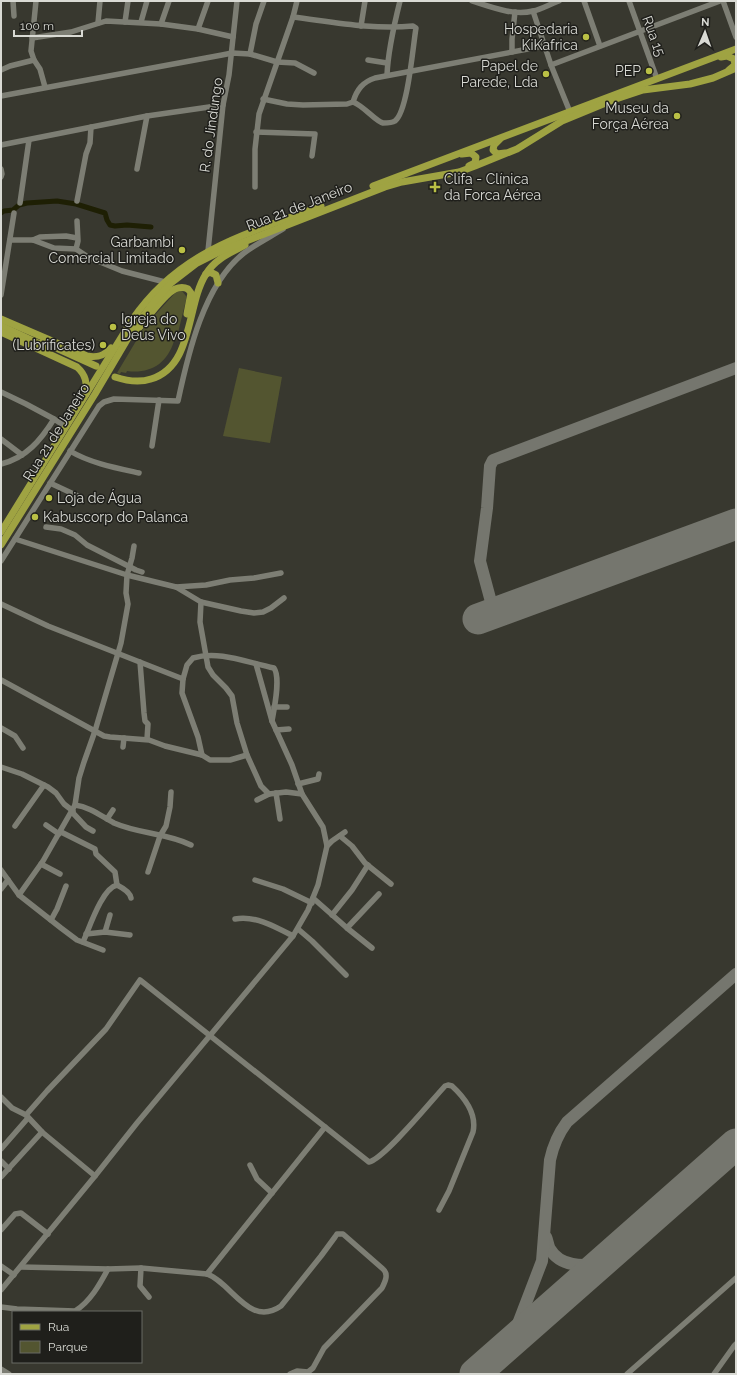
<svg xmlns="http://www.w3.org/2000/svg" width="737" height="1375" font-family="Raleway,sans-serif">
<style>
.green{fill:#535530}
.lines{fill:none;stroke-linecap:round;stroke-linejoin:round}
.canal{stroke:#1e1f04;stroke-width:5}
.taxiway{stroke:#75766e;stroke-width:12}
.runway{stroke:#75766e;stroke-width:31}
.minor{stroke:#7d7e74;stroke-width:5.5}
.major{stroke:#9fa342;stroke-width:7}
.poi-dot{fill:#bac045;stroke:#1f1f1b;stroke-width:1.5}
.labels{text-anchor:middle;stroke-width:3;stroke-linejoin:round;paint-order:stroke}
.poi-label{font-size:14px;fill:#d9dad4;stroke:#1f1f1b;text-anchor:end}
.street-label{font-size:14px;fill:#d9dad4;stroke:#1f1f1b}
</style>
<rect width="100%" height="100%" fill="#38382f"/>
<!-- green -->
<g class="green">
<path d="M179,291h3l4,5v4l-10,41h-2c-7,23 -24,33 -47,30l-1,2 -5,-1 -1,2 -3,-1 28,-47 30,-33z"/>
<path d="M239,368l43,9 -12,66 -47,-7z"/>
</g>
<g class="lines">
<!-- canal -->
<path class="canal" d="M1,213l3,-2 9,-1 6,-5 8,-2 30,-2 19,3 29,9 2,7 3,5 5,1 12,-1 24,2"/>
<!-- taxiway -->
<g class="taxiway">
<path d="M494,613l-14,-52 7,-53 3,-42 3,-6 243,-92"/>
<path d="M546,1237c2,4 2,9 4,12 10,18 33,17 50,15"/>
<path d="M511,1342l31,-81 8,-101c3,-14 8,-26 17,-38l169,-148"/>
</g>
<!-- runway -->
<g class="runway">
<path d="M478,619l258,-95"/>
<path d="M475,1374l261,-230"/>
</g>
<!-- minor -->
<g class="minor">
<path d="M13,1l1,15"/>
<path d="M472,1c19,6 41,15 61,10 9,-2 17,-7 26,-10"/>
<path d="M584,1l16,45"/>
<path d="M629,1l28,78"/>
<path d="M723,1l13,36"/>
<path d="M533,11l18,54 19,47"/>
<path d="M293,17c40,5 80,13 120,9l3,2c-3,17 -8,83 -21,93 -3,2 -8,2 -12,2 -8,-2 -19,-17 -30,-21"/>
<path d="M125,22l3,-21"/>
<path d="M141,22l6,-21"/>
<path d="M98,23l2,-22"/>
<path d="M161,24l8,-23"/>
<path d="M361,26l4,-25"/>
<path d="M198,29l10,-28"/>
<path d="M32,38l39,-6 35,-11 55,3 37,5 35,8"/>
<path d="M512,52v-13l3,-27"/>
<path d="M250,54l27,8 18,1 19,10"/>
<path d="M34,60l-3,-9 5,-50"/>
<path d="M368,60l19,3"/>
<path d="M551,65l169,-64"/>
<path d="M1,70l9,-4 24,-6 6,9 5,18"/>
<path d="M387,75c1,-25 7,-50 13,-74"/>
<path d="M1,96l221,-41 10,-2 18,1 6,-30 8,-23"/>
<path d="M263,99l24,5 16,1 44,-1 6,-2c4,-13 10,-20 22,-24l169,-32"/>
<path d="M256,132l59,2 -3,22"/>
<path d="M1,145l146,-29 76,-11"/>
<path d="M1,169l1,5 -1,3"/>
<path d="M137,169l10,-53"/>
<path d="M255,187v-38l4,-35 34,-97 4,-16"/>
<path d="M77,201l9,-47 4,-11 1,-16"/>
<path d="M20,203l9,-63"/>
<path d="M10,240h23l7,-3 26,-1 11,2"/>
<path d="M33,240l21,8 22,1 12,8 34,14 43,11"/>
<path d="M76,249l2,-8 -1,-20"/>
<path d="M208,251l15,-146 6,-30 8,-74"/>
<path d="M1,295l13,-82"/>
<path d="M1,392l25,12 28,15"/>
<path d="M1,439l21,16"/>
<path d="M152,446l7,-46"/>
<path d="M70,451c20,12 46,17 69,22"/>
<path d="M1,464c25,-6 40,-24 53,-45l12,8"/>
<path d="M50,483l30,14"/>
<path d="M46,527l15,2 14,6 12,10 49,25 6,2"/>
<path d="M15,539l112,36 49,12 30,-2 24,-5 24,-2 27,-5"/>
<path d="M1,561l98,-155 5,-4 10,-3 64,2c10,-47 26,-117 66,-148 12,-9 26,-16 39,-24"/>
<path d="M176,587l25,15 40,9 13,2 9,-1 8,-4 13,-10"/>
<path d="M201,602l-1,20 8,45 5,8 13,13 6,8 5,27 10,32 14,31 8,8 17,-2 16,2 21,33 4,19"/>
<path d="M1,604l47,22 135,53"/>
<path d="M140,662l4,51 1,8 3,3 -1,15"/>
<path d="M256,664l16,57 20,44 10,29"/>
<path d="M1,680l103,56 6,1 39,3 16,6 37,9 8,5h20l17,-5"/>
<path d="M274,707h13"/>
<path d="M1,728l14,8 8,12"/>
<path d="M276,730l13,-1"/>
<path d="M123,747l1,-9"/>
<path d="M202,755l-4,-18 -16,-44 1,-14 4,-14 6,-7c26,-8 55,5 81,10 7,10 0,41 -2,53"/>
<path d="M1,767l21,7 26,13 8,6 8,11 9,7"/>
<path d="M298,784l20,-5 1,-5"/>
<path d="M276,793l4,26"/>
<path d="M257,800l12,-6"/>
<path d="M75,805c15,2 26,11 39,18 25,11 53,10 77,22"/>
<path d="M72,812l14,15 7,4"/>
<path d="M107,819l6,-9"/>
<path d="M46,825l13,9"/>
<path d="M15,826l29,-41"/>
<path d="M61,832l34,17 1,5 19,18 2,13"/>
<path d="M340,836l12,10 13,17 26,21"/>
<path d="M41,864l19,10"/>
<path d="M1,870l18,25 42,33 16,12 26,10"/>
<path d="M148,872l12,-36 6,-10 4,-19 1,-15"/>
<path d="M255,880l28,9 29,14"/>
<path d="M1,889l7,-9"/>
<path d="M19,895l24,-34 32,-56 4,-27 5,-16 11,-31 26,-88 7,-39 -2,-11 1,-18 5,-17 2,-12"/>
<path d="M313,898l34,30 25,20"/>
<path d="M332,915l20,-25 16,-25"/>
<path d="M235,919c20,-4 41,8 58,17"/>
<path d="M51,920l6,-11 9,-23"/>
<path d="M347,928l32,-34"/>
<path d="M298,929l14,12 34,34"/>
<path d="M105,932l5,-17"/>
<path d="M86,934l19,-2 25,3"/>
<path d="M83,942c6,-13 19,-54 34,-57 6,3 13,7 14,13"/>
<path d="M1,1097l11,11 14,7 16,17 53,44"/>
<path d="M26,1115l21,-24 59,-62 34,-49 229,182c15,-3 63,-62 76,-76l3,-1 4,1c13,12 25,28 21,46l-24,59 -10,19"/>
<path d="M1,1149l27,-31"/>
<path d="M1,1161l8,8"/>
<path d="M250,1165l7,14 15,14"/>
<path d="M1,1177l41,-45"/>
<path d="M1,1230l14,-16 6,-1 27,21"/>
<path d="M1,1266l13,9"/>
<path d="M21,1267l87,2 33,-1 66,6c25,9 42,54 74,32l40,-50 14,-19 2,-3h6l40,35c6,5 2,13 -1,19l-58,60 -11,20 -5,4 -11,-1 -7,3"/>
<path d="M141,1268l-1,18 9,11"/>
<path d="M207,1274l118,-147"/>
<path d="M1,1290l94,-114 42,-53 156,-187 15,-26 10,-25 9,-39 5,-5 13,-9"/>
<path d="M1,1307l16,2 58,2c15,-9 25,-27 33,-42"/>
<path d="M1,1369l8,5"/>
<path d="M627,1374l109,-96"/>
<path d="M714,1374l20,-28 2,-2"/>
</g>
<!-- major -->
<g class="major">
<path d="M721,57l6,-1 7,3 1,6 -6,5"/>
<path d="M500,139l-6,6 -1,5 4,4 8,-1"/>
<path d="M462,154l9,-1 5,4 -1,6 -6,3"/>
<path d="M373,186l363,-137"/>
<path d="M206,274l4,-2 6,3 2,8"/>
<path d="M1,319l86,37c10,2 17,0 24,-8"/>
<path d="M1,326l45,21"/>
<path d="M137,330c9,-10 27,-36 38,-41 5,-2 9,-2 13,0l3,4 -4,21"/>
<path d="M1,332l76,35c9,8 10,16 9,27"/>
<path d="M43,342l53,24"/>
<path d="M115,377c12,4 24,6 36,2 43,-13 35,-74 55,-105 9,-15 24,-21 39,-29"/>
<path d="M1,532l131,-212c49,-71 114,-85 189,-114"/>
<path d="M1,545l94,-151 39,-66 19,-25 18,-20 26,-20 26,-13 162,-63 17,-5 57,-10 16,-6 42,-17 45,-28 51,-21 30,-10 47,-6 23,-6 23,-10"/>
</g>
</g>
<!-- markers -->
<g class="poi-dot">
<circle cx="586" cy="37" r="4"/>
<circle cx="649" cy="71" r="4"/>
<circle cx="546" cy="74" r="4"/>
<circle cx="677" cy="116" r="4"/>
<path d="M433 181h4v4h4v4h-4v4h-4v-4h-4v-4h4z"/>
<circle cx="182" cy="250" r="4"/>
<circle cx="113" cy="327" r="4"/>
<circle cx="103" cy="345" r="4"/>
<circle cx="49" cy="498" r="4"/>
<circle cx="35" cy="517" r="4"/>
</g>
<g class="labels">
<!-- poi labels -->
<g class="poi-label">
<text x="578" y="34">Hospedaria<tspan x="578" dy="16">KiKafrica</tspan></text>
<text x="538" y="71">Papel de<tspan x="538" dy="16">Parede, Lda</tspan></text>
<text x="641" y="76">PEP</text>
<text x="669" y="113">Museu da<tspan x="669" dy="16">Força Aérea</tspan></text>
<text x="444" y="184" text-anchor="start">Clifa - Clínica<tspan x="444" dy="16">da Forca Aérea</tspan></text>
<text x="174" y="247">Garbambi<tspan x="174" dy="16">Comercial Limitado</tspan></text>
<text x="121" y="324" text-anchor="start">Igreja do<tspan x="121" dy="16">Deus Vivo</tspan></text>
<text x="95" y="350">(Lubrificates)</text>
<text x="57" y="503" text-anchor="start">Loja de Água</text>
<text x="43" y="522" text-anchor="start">Kabuscorp do Palanca</text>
</g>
<!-- street labels -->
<g class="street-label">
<text transform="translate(654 36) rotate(70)" y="5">Rua 15</text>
<text transform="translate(211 125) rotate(-82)" y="5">R. do Jindungo</text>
<text transform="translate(299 206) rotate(-21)" y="5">Rua 21 de Janeiro</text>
<text transform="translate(56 432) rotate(-58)" y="5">Rua 21 de Janeiro</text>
</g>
</g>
<!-- border -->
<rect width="737" height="1375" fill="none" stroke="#d9dad4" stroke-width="4"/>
<!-- legend -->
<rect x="12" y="1311" width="130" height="52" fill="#1f1f1b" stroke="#696a65"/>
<rect x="20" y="1324" width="20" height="6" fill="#9fa342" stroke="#696a65"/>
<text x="48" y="1331" font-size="12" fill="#d9dad4">Rua</text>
<rect x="20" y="1341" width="20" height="12" fill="#535530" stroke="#696a65"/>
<text x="48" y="1351" font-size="12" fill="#d9dad4">Parque</text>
<!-- north arrow -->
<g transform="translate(705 32) rotate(2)" stroke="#1f1f1b" stroke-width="3" paint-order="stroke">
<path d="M0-3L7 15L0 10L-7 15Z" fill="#d9dad4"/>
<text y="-6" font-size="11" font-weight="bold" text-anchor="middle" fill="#d9dad4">N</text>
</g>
<!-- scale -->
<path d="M14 30v6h68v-6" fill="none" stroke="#d9dad4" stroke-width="2"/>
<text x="20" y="30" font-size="12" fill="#d9dad4" stroke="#1f1f1b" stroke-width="3" paint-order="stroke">100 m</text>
</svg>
